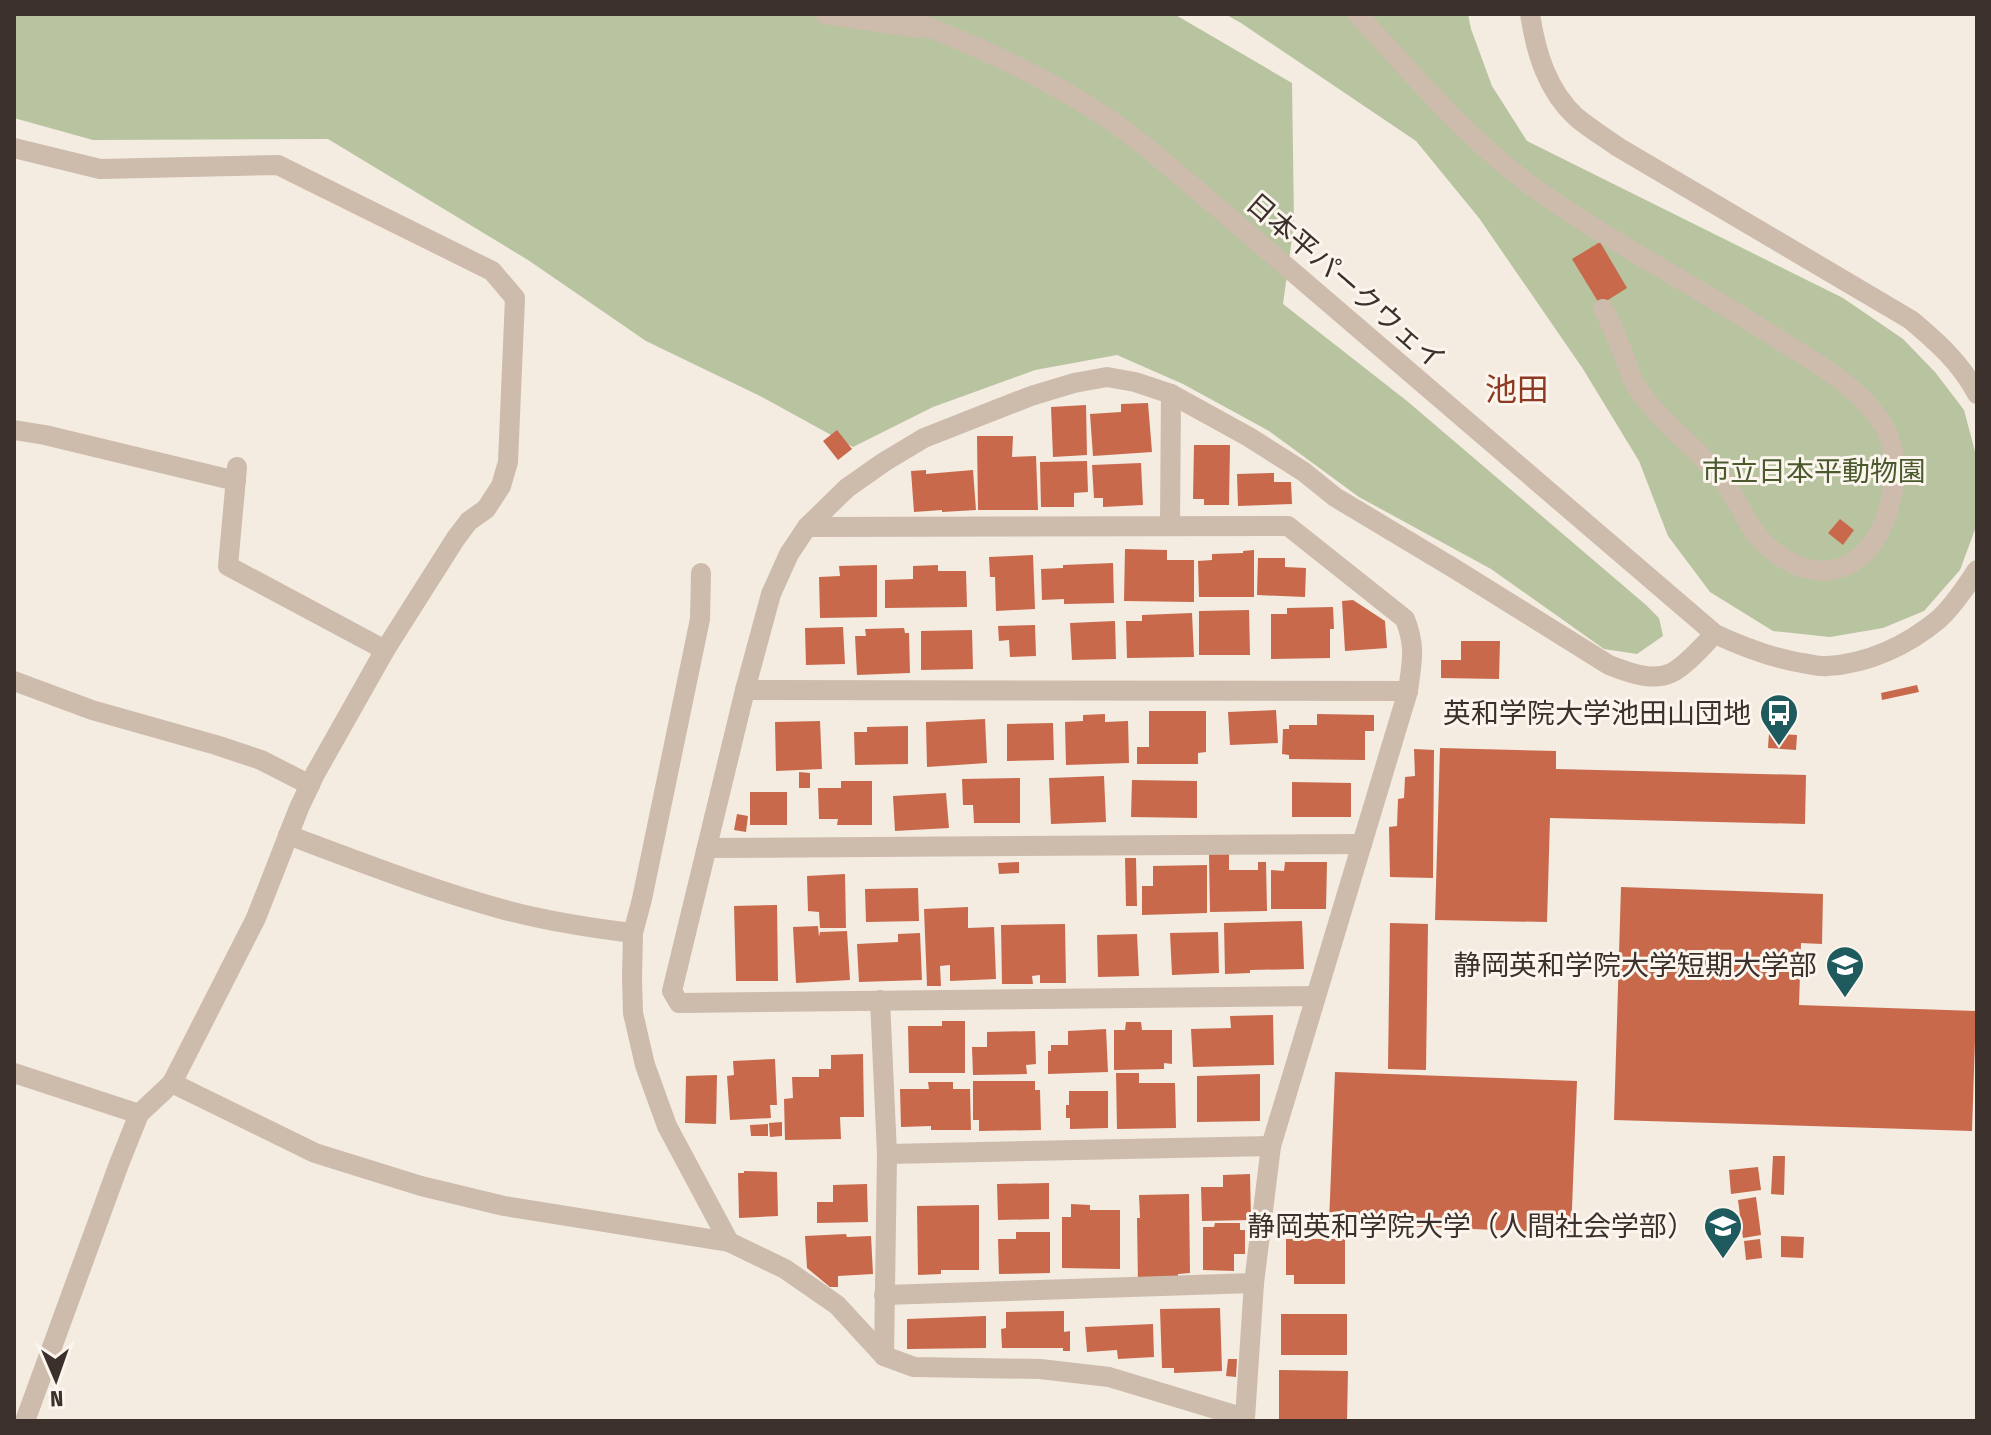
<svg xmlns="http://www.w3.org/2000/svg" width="1991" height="1435" font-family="'Fira Sans Condensed','Noto Sans JP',sans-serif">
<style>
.green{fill:#b8c4a0}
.building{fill:#c8694b}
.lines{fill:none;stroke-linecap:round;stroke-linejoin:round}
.service{stroke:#cdbbac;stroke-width:20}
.minor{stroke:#cdbbac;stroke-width:20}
.tertiary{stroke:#cdbbac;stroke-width:20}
.labels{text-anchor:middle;stroke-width:6;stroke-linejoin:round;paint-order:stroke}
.street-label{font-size:28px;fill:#3b302b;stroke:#fbf5ee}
.park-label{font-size:28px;fill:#4a5a2e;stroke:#fbf5ee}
.poi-label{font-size:28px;fill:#3b302b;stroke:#fbf5ee;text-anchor:end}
.quarter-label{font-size:32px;fill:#8c3b22;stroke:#fbf5ee}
</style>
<rect width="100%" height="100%" fill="#f4ebe1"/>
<!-- green -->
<g class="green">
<path d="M14,14h1160l118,69 2,140 -11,81 124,97 239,204 13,13 4,18 -26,18 -33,-5 -113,-80 -132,-72 -90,-66 -86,-47 -66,-29 -82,15 -102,37 -80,40 -93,-51 -114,-55 -118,-81 -200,-121 -235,1 -79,-22z"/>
<path d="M1225,14h243l3,15 21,57 35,55 316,157 60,41 32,33 29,38 13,49v65l-17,46 -36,41 -41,17 -53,9 -57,-6 -63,-39 -42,-56 -29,-75 -56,-92 -104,-151 -63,-77 -175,-118z"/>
</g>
<!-- building -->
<g class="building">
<path d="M1600,242l27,46 -27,17 -28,-46z"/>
<path d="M1148,403l4,49 -59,4 -3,-42 31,-2v-8z"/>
<path d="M1086,405l1,50 -34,2 -2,-50z"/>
<path d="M837,430l15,19 -14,11 -15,-19z"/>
<path d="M977,436h36l-1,21 24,-1 2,54h-60z"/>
<path d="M1194,445h36l-1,60h-25v-6h-11z"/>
<path d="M1087,461l1,31 -14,1v14h-33l-1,-45z"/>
<path d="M1141,463l2,42 -40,2v-9h-9l-2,-33z"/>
<path d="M926,470v4l47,-4 3,40 -34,2v-2l-28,2 -3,-41z"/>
<path d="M1274,473v9h17l1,22 -54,2 -1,-32z"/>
<path d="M1840,519l14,11 -11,15 -15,-12z"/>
<path d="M1125,549l42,1v10h27v42l-70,-1z"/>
<path d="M1254,550v47h-55l-1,-36 14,-1v-6l31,-1v-2z"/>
<path d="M1033,555l2,54 -39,2 -1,-34h-5l-1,-20z"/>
<path d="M1258,558h27v9l21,1 -1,29 -48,-2z"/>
<path d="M1113,563l1,40 -50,1v-5l-22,1 -1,-31 22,-1v-3z"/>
<path d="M877,565v52l-57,1 -1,-41 21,-1 -1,-10z"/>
<path d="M938,565v6h28l1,36 -82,1v-28l28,-1v-13z"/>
<path d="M1353,600l32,21 2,27 -42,3 -3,-50z"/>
<path d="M1333,607l1,22h-4v29l-59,1v-45h16v-6z"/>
<path d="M1249,610l1,45h-51v-44z"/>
<path d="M1192,613l2,44 -67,1 -1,-37h16v-6z"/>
<path d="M1115,621l1,38 -44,1 -2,-37z"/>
<path d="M1035,625l1,31 -26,1 -1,-17 -10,1 -1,-15z"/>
<path d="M843,627l2,37 -39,1 -1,-37z"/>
<path d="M904,628l1,5h4l1,40 -53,2 -2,-39h11l-1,-7z"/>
<path d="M972,630l1,39 -52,1v-39z"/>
<path d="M1461,641h39l-1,38 -58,-1v-18h20z"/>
<path d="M1917,685l2,7 -37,8 -1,-7z"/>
<path d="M1276,710l2,33 -48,2 -2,-33z"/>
<path d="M1149,711h57v41l-8,1v11h-61v-17h12z"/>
<path d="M1105,714v8l23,-1 1,42 -63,2 -1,-43 18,-1v-6z"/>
<path d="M1317,714l57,1v16h-9v29l-76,-1v-4l-7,-1 1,-25h6v-4h28z"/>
<path d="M985,719l2,44 -60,4 -1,-45z"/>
<path d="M820,721l2,48 -46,2 -1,-49z"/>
<path d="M1053,723l1,37 -47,1v-37z"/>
<path d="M908,726v38l-53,1 -1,-33h13v-5z"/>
<path d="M1769,733l28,2 -1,15 -28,-2z"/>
<path d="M1440,748l116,3v18l250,6 -1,49 -255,-6 -3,104 -112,-2z"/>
<path d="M1414,749l20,1 -1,128 -43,-1 -1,-50 8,-1 1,-27 6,-1 1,-21 10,-1z"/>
<path d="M799,772l11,1v15h-11z"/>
<path d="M1104,776l2,46 -55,2 -2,-46z"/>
<path d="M1020,778v45h-46l-1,-18h-10l-1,-26z"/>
<path d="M1132,780l65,1v37l-66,-1z"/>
<path d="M841,781h31v44h-35l1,-6h-19l-1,-31h23z"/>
<path d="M1292,782l59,1v34h-59z"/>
<rect x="750" y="792" width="37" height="33"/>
<path d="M946,793l3,35 -54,3 -2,-35z"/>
<path d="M737,814l11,2 -2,16 -12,-2z"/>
<path d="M1209,854h20v16h29v-8h8l1,49 -57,1z"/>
<path d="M1125,858h11l1,48h-11z"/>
<path d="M1019,862v11l-20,1 -1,-11z"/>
<path d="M1285,862h42l-1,47h-55v-39l13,1z"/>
<path d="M1207,865v48l-65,2v-29h11v-20z"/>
<path d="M845,874l1,54h-26l-1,-16 -11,-1 -1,-35z"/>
<path d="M1621,887l202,7 -1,50 -21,-1 -2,62 177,6 -4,120 -358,-11z"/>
<path d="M918,888l1,33 -53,1 -1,-33z"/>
<path d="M777,905l1,76h-42l-2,-75z"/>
<path d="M968,907v21l26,-1 2,52 -46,2v-16l-10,1 1,20h-14l-3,-77z"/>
<path d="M1302,921l2,48 -54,1v3l-25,1 -1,-51z"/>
<path d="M1390,923l38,1 -2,146 -38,-1z"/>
<path d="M1065,924l1,59h-26v-8l-8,1 1,8h-31l-1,-59z"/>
<path d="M818,926l1,11 1,-5 27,-1 3,49 -54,3 -3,-56z"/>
<path d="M1218,932l1,41 -47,2 -2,-42z"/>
<path d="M920,933l2,47 -63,2 -2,-38 41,-2v-8z"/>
<path d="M1137,934l2,42 -41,1 -1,-42z"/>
<path d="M1273,1015l1,50 -81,2 -2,-38 40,-1 -1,-12z"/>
<path d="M942,1021h23v52h-56l-1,-47h34z"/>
<path d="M1126,1022h15l1,8h30v34l-8,-1v6l-50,1v-40h11z"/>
<path d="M1106,1029l2,43 -60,2v-23h3v-6h17v-14z"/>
<path d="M1035,1031l1,33 -10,1 1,9 -54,1 -1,-28h15v-15z"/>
<path d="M863,1054l1,63h-24l1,22 -56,1 -1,-41 9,-1 -1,-21h27v-8h12v-14z"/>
<path d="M775,1059l2,46h-7l1,13 -41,2 -3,-44 7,-1 -1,-14z"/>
<path d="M1335,1072l242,9 -6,152 -242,-10z"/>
<path d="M1116,1073h23v10h36l1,45 -59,1z"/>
<path d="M1260,1074v47l-63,1v-46z"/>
<path d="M717,1075l-1,49 -31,-1 1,-47z"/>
<path d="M973,1081h62v9h5l1,40 -62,1v-11h-6z"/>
<path d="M928,1082h25v7h17l1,41h-40v-4l-30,1 -1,-38h29z"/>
<path d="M1069,1091h39v37l-38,1v-11h-4v-13h3z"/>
<path d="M782,1122v14l-12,1 -1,-14z"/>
<path d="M768,1124v12h-17l-1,-11z"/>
<path d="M1773,1156h12l-1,39 -13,-1z"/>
<path d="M1758,1167l3,23 -30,4 -2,-24z"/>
<path d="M744,1171l33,1 1,44 -39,2 -1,-45h6z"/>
<path d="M1250,1174l1,46 -49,1 -1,-34h22v-12z"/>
<path d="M1049,1183v36l-51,1 -1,-36z"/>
<path d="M867,1184l1,38 -51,1v-21h16v-17z"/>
<path d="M1189,1194l1,79 -12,1v9l-40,1 -1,-66h3l-1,-23z"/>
<path d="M1756,1197l5,38 -18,3 -5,-38z"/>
<path d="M1071,1204l19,1v5h30v59l-58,-1v-51h9z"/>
<path d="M979,1205v65h-38v4l-23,1 -1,-69z"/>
<path d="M1215,1223h25v7h5v24h-11v17l-31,-1v-43h11z"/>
<path d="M1016,1232h34v41l-51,1 -1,-35h18z"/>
<path d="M846,1234l1,3 24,-1 2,38 -35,2v11h-8l-23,-19 -2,-32z"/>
<path d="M1781,1236l23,1 -1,21 -22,-1z"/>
<path d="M1286,1239h59v45h-51v-9h-8z"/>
<path d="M1760,1239l2,19 -16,2 -2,-19z"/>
<path d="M1220,1308l2,63 -48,2v-5h-12l-2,-59z"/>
<path d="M1064,1311v21l6,-1v20h-7v-3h-61l-1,-19 5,-1v-16z"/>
<rect x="1281" y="1314" width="66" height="41"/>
<path d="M986,1316v32l-79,1v-30z"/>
<path d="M1153,1324l1,33 -36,2 -1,-9 -30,2 -2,-25z"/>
<path d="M1228,1359h9l-1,18 -10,-1z"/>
<path d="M1279,1370l69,1 -1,50h-68z"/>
</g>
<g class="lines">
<!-- service -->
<path class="service" d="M1357,14c58,62 113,129 183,178 80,56 167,100 249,154 33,21 71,42 93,77 14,21 15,52 9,76 -15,71 -73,97 -128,43 -17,-17 -25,-43 -39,-61 -27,-34 -64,-58 -87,-94 -7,-10 -10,-23 -14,-34 -6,-15 -12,-30 -20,-44"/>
<!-- minor -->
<g class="minor">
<path d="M825,14l94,14"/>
<path d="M14,148l86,21 178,-4 214,106 23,27 -7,164 -7,24 -15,23 -17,12 -13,17 -71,112 -70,124 -16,34 -43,110 -84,165 -33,31 -20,50 -94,257"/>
<path d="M1171,394l78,43 55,35 31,25 120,72 154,96c18,7 43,17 62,8 15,-7 32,-28 44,-39"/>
<path d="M14,430l31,5 191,46"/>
<path d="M237,467l-9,99 157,84"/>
<path d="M1170,526l1,-132 -36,-12 -28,-5 -33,6 -43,13 -107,42 -40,24 -37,26 -40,39 -18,27 -18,40 -26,96 -73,301 7,12 636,-7"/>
<path d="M807,527l481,-1 117,93c11,28 7,42 3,72l-137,455 -17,137 -9,135 -136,-41 -69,-8 -126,-2 -30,-11 3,-202 -7,-154"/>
<path d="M14,681l78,29 124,35 45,15 49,25"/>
<path d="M745,690l663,1"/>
<path d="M288,835c72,27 144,55 217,75 42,11 85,18 128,23"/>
<path d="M707,848l655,-4"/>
<path d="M14,1073l125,41"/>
<path d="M172,1083l143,70 106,33 83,20 225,36 -62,-116 -22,-61 -12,-52 -1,-35 1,-45 9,-34 58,-280 1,-46"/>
<path d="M887,1154l384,-8"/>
<path d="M729,1242l56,27 52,36 47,51"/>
<path d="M884,1295l370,-12"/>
</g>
<!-- tertiary -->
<g class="tertiary">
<path d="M895,14c74,28 149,61 215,106 30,20 58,46 86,69l519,445c28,13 56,24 87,29 8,1 17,4 25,3 41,-2 81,-21 112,-47 15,-14 27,-32 38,-49"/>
<path d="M1530,14c6,39 17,76 46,103 13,11 28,20 42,30l293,173c26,22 50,43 66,74"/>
</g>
</g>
<!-- icons -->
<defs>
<g id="bus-pin" transform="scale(2)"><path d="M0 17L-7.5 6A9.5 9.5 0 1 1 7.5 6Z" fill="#1f5a5e" stroke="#fbf5ee"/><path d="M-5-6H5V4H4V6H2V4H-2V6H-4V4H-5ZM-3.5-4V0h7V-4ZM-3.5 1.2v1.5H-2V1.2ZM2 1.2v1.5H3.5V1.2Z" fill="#fff"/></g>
<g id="university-pin" transform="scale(2)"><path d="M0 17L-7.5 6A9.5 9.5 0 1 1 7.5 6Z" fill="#1f5a5e" stroke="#fbf5ee"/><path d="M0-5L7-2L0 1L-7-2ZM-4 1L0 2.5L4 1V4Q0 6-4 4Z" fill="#fff"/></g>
</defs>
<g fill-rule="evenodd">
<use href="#bus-pin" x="1779" y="713"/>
<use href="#university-pin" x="1845" y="965"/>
<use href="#university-pin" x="1723" y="1226"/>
</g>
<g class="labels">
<!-- street labels -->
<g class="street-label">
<text transform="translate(1346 281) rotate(41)" y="10">日本平パークウェイ</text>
</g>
<!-- park labels -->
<g class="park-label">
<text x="1814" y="481">市立日本平動物園</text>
</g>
<!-- poi labels -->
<g class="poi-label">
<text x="1751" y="723">英和学院大学池田山団地</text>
<text x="1817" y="975">静岡英和学院大学短期大学部</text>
<text x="1695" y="1236">静岡英和学院大学（人間社会学部）</text>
</g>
<!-- quarter labels -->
<g class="quarter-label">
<text x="1517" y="401">池田</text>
</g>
</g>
<!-- border -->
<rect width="1991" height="1435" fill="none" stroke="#3b302b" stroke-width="32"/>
<!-- north arrow -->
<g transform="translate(56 1379) rotate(178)" stroke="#fbf5ee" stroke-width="6" paint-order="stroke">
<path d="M0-6L14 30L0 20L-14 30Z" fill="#3b302b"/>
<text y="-12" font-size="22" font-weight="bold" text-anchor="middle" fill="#3b302b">N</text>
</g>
</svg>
